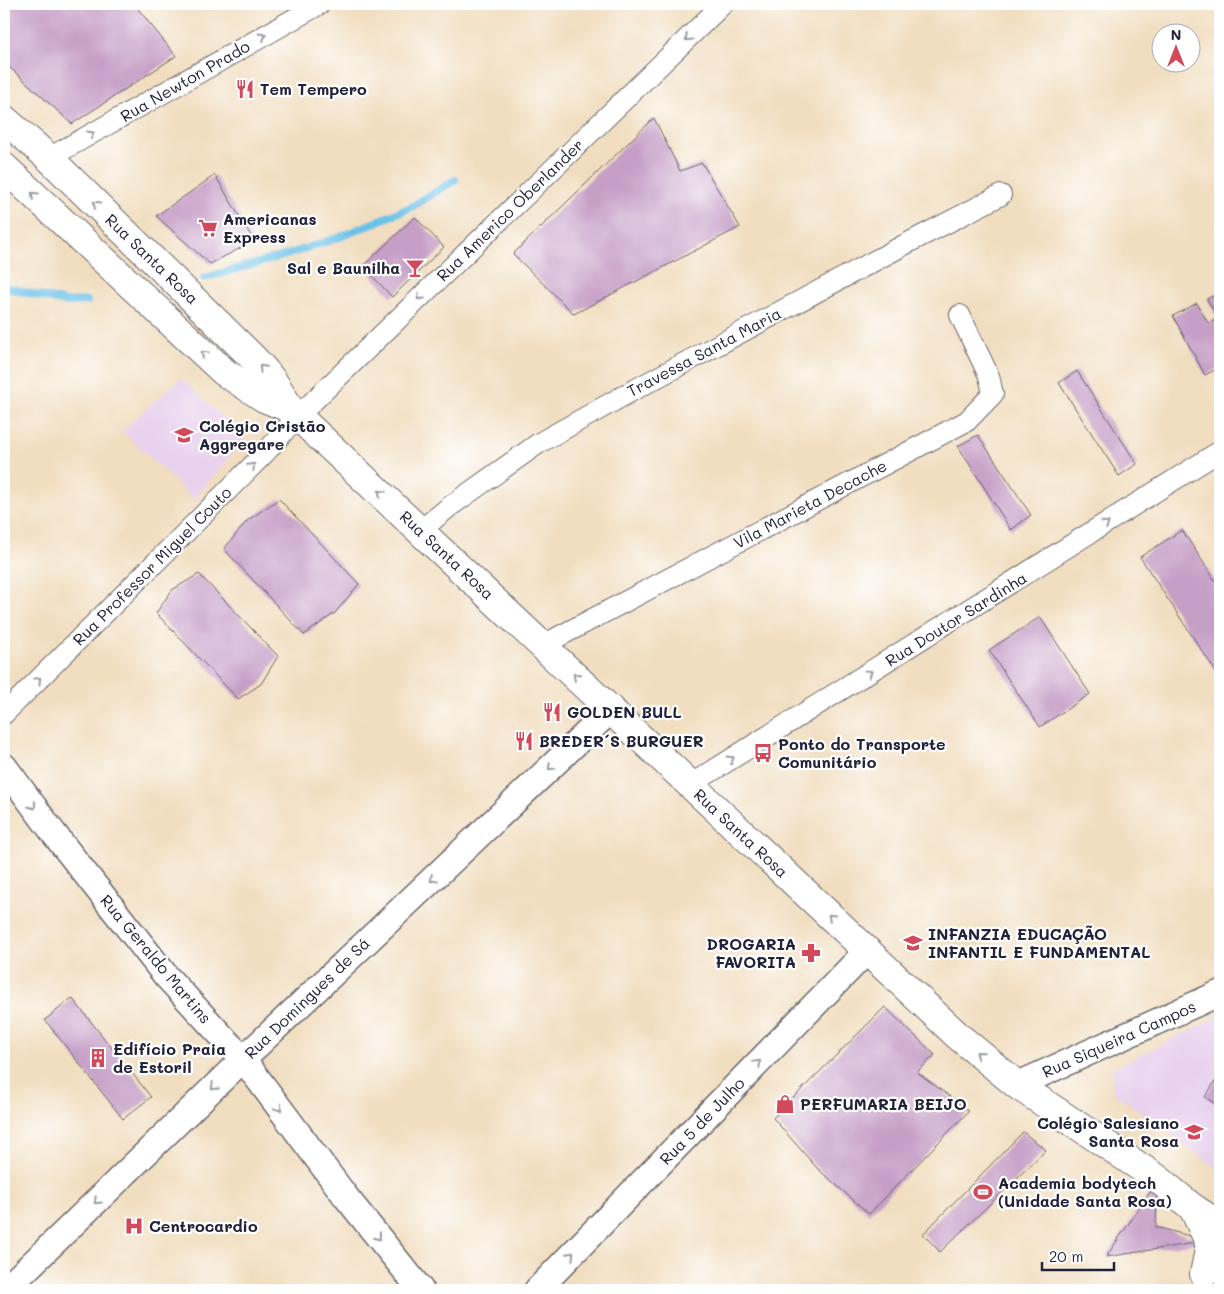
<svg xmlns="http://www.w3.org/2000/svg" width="1224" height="1294" font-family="Mali,sans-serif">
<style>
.built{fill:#e8d2ee}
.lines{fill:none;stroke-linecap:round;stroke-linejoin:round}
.stream{stroke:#6ac2e7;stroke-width:8}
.building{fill:#c69fc7}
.minor-casing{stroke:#6a646a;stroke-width:22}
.tertiary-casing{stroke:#6a646a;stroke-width:28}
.secondary-casing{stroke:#6a646a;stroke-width:30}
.minor{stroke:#fff;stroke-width:20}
.tertiary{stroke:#fff;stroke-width:25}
.secondary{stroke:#fff;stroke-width:28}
.oneway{stroke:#9c9ca7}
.labels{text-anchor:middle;stroke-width:4.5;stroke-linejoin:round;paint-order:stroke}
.street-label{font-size:16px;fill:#22223b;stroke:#fff}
.poi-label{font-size:16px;font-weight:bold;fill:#22223b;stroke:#fff;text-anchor:start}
</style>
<rect width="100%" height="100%" fill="#fff"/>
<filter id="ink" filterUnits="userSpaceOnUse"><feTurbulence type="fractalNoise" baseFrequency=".02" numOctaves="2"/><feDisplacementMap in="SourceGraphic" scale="10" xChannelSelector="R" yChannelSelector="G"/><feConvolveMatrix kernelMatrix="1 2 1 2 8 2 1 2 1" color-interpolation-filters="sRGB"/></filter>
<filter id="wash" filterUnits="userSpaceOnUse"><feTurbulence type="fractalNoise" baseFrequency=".0096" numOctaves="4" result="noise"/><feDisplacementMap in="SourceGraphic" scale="20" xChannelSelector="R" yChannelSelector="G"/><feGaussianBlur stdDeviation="1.12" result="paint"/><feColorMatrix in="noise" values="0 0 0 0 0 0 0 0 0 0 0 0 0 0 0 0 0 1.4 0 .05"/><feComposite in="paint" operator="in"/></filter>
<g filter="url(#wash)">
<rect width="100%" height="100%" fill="#f1dec0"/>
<!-- built -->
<g class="built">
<path d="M181,378l64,61 -51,60 -72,-68z"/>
<path d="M1220,1016v155l-106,-79 -3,-23z"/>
</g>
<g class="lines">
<!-- stream -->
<g class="stream">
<path d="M204,278l79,-22 57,-19 71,-30 44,-27"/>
<path d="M4,287l61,15 22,-1"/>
</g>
</g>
<g id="blocks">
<!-- building -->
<g class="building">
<path d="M4,4h130l42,52 -104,68 -68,-62z"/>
<path d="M654,118l26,53 22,-8 38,64 -166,87 -61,-60z"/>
<path d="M215,175l39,66 -44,23 -54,-48z"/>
<path d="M415,217l29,30 -52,50 -29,-31z"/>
<path d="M1220,292v75l-15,8 -32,-59 24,-13 11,20 10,-4 -11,-20z"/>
<path d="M1077,371l60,93 -18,12 -60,-93z"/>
<path d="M978,435l53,80 -20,15 -53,-84z"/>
<path d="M279,499l80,85 -24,29 -31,22 -80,-86 24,-29z"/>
<path d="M1182,530l38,58v90l-80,-121z"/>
<path d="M199,574l79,82 -17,28 -23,15 -82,-86 16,-23z"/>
<path d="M1040,617l50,77 -50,33 -51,-77z"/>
<path d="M72,998l79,99 -28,22 -78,-99z"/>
<path d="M885,1007l50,48 -18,17 52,39 -100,103 -52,-46 -44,-50z"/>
<path d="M1220,1074v33l-15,-10z"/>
<path d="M1023,1132l23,18 -106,102 -17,-18z"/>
<path d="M1157,1182l-1,45 52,14 -102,16z"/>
</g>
</g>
</g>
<g filter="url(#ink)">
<use href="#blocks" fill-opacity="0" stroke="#6a646a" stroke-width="1"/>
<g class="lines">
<!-- minor casing -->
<g class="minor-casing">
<g id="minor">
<path d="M49,158l271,-154"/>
<path d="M421,530l28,-23 90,-64 93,-52 272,-146 97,-50"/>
<path d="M543,645l424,-224 26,-27 -4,-18 -29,-61"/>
<path d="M4,714l260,-260 34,-38 425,-412"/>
<path d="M690,785l530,-334"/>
</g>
</g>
<!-- tertiary casing -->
<g class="tertiary-casing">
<g id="tertiary">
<path d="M4,766l51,69 111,141 77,83 103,138 75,93"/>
<path d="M1017,1085l203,-92"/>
<path d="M5,1290l238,-231 369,-350"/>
<path d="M537,1290l330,-339"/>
</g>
</g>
<!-- secondary casing -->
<g class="secondary-casing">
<g id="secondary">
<path d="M4,119l45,39 201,197c17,17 28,31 39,53"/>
<path d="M4,167l220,205 40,26 25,10 669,628 59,49 141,94 35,29 27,17"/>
<path d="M1193,1208l16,34v8l-5,24"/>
</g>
</g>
<!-- minor -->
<use href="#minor" class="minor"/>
<!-- tertiary -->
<use href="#tertiary" class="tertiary"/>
<!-- secondary -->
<use href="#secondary" class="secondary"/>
</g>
<!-- one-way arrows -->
<defs><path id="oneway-chevron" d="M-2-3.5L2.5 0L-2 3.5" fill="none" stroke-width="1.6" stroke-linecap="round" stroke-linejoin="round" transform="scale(1.25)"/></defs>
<g class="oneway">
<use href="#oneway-chevron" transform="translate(263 36) rotate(-30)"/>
<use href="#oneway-chevron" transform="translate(688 38) rotate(136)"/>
<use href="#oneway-chevron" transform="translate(91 134) rotate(-30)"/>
<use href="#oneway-chevron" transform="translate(34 195) rotate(-137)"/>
<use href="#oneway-chevron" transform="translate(96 204) rotate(-136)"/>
<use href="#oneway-chevron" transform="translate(420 297) rotate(136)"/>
<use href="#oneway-chevron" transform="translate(204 354) rotate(-137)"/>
<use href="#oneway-chevron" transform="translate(262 368) rotate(-134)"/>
<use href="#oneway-chevron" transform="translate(252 466) rotate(-45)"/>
<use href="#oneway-chevron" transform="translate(381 493) rotate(-137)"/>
<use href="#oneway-chevron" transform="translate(1106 524) rotate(-33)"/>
<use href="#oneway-chevron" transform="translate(869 673) rotate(-32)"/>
<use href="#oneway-chevron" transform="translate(576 676) rotate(-137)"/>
<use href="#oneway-chevron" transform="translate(38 680) rotate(-45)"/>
<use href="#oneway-chevron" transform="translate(731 759) rotate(-32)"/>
<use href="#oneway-chevron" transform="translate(551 767) rotate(136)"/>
<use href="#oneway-chevron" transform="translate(33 806) rotate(53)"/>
<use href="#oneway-chevron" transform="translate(433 879) rotate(136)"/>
<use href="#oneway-chevron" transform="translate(831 917) rotate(-137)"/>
<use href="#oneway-chevron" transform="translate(979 1054) rotate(-140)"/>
<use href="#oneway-chevron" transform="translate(758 1063) rotate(-46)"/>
<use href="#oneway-chevron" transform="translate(214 1087) rotate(136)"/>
<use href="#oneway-chevron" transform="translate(279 1108) rotate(53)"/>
<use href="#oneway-chevron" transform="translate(97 1201) rotate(136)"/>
<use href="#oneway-chevron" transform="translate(378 1237) rotate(52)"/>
<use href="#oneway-chevron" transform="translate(571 1255) rotate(-46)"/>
</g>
</g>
<!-- icons -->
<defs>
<g id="restaurant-bare" transform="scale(1.5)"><path d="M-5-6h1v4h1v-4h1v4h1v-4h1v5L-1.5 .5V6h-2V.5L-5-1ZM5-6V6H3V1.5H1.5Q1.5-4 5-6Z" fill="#d1495b" stroke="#fff" stroke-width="2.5" paint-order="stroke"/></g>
<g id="supermarket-bare" transform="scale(1.5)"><path d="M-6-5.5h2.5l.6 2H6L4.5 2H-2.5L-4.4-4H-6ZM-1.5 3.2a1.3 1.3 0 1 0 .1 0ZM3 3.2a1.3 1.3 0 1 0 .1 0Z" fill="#d1495b" stroke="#fff" stroke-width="2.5" paint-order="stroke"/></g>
<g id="bar-bare" transform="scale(1.5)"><path d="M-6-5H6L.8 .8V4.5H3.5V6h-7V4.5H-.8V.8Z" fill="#d1495b" stroke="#fff" stroke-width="2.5" paint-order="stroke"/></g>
<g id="school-bare" transform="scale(1.5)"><path d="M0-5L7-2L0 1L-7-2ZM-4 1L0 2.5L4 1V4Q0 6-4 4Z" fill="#d1495b" stroke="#fff" stroke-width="2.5" paint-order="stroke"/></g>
<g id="bus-bare" transform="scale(1.5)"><path d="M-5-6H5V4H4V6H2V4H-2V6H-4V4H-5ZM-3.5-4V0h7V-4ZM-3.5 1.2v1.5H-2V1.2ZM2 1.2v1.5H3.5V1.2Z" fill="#d1495b" stroke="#fff" stroke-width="2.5" paint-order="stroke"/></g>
<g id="pharmacy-bare" transform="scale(1.5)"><path d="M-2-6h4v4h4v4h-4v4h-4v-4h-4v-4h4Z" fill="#d1495b" stroke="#fff" stroke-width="2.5" paint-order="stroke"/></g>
<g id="building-bare" transform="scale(1.5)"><path d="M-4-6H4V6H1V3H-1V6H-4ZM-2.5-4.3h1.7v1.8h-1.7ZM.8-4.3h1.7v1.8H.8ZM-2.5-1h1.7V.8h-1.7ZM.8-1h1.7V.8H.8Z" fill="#d1495b" stroke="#fff" stroke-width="2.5" paint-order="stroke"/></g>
<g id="shop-bare" transform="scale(1.5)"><path d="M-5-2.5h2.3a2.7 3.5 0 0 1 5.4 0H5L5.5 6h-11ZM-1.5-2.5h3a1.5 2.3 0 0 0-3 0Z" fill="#d1495b" stroke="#fff" stroke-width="2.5" paint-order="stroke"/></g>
<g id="stadium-bare" transform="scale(1.5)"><path d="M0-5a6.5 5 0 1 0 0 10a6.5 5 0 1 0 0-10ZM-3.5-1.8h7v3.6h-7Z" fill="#d1495b" stroke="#fff" stroke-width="2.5" paint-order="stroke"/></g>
<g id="hospital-bare" transform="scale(1.5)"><path d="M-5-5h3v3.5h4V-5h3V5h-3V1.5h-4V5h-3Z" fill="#d1495b" stroke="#fff" stroke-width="2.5" paint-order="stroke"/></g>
</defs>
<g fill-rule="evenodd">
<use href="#restaurant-bare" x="245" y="89"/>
<use href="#supermarket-bare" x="208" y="228"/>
<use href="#bar-bare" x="415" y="268"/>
<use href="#school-bare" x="184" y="435"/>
<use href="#restaurant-bare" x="552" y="712"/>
<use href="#restaurant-bare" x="524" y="741"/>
<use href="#bus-bare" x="763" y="753"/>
<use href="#school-bare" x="913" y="943"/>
<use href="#pharmacy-bare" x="811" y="953"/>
<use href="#building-bare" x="98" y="1058"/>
<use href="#shop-bare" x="785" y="1104"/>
<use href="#school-bare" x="1194" y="1132"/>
<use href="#stadium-bare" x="983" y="1192"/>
<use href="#hospital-bare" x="134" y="1226"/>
</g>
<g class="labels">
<!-- street labels -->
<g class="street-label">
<text transform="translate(185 81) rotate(-30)" y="6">Rua Newton Prado</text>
<text transform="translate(510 210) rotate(-44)" y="6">Rua Americo Oberlander</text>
<text transform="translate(152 259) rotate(44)" y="6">Rua Santa Rosa</text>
<text transform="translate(704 352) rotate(-28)" y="6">Travessa Santa Maria</text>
<text transform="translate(810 504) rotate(-28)" y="6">Vila Marieta Decache</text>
<text transform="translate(447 555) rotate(43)" y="6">Rua Santa Rosa</text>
<text transform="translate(152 566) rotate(-45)" y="6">Rua Professor Miguel Couto</text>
<text transform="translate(956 619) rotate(-32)" y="6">Rua Doutor Sardinha</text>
<text transform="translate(741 833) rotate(43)" y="6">Rua Santa Rosa</text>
<text transform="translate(156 959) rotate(50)" y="6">Rua Geraldo Martins</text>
<text transform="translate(307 998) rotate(-44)" y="6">Rua Domingues de Sá</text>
<text transform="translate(1119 1039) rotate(-24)" y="6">Rua Siqueira Campos</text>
<text transform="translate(702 1121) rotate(-46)" y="6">Rua 5 de Julho</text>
</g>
<!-- poi labels -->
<g class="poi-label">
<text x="260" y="95">Tem Tempero</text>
<text x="223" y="225">Americanas<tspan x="223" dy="18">Express</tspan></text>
<text x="400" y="274" text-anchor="end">Sal e Baunilha</text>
<text x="199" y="432">Colégio Cristão<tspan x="199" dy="18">Aggregare</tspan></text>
<text x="567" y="718">GOLDEN BULL</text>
<text x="539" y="747">BREDER´S BURGUER</text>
<text x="778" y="750">Ponto do Transporte<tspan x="778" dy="18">Comunitário</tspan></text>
<text x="928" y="940">INFANZIA EDUCAÇÃO<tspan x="928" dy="18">INFANTIL E FUNDAMENTAL</tspan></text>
<text x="796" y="950" text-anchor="end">DROGARIA<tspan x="796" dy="18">FAVORITA</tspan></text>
<text x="113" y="1055">Edifício Praia<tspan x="113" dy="18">de Estoril</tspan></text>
<text x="800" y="1110">PERFUMARIA BEIJO</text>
<text x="1179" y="1129" text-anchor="end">Colégio Salesiano<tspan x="1179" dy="18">Santa Rosa</tspan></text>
<text x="998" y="1189">Academia bodytech<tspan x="998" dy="18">(Unidade Santa Rosa)</tspan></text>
<text x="149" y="1232">Centrocardio</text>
</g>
</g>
<!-- margin -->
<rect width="1224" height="1294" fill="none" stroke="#fff" stroke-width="20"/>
<!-- north arrow -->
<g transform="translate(1176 48)"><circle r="24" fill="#ffffff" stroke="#a7a7b1"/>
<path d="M0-4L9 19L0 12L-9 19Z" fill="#d1495b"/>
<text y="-8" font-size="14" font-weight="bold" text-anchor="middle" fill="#22223b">N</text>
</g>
<!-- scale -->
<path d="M1042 1262v8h72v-8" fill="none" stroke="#22223b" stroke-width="2.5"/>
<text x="1049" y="1262" font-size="15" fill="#22223b" stroke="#ffffff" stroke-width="4" paint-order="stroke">20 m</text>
</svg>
